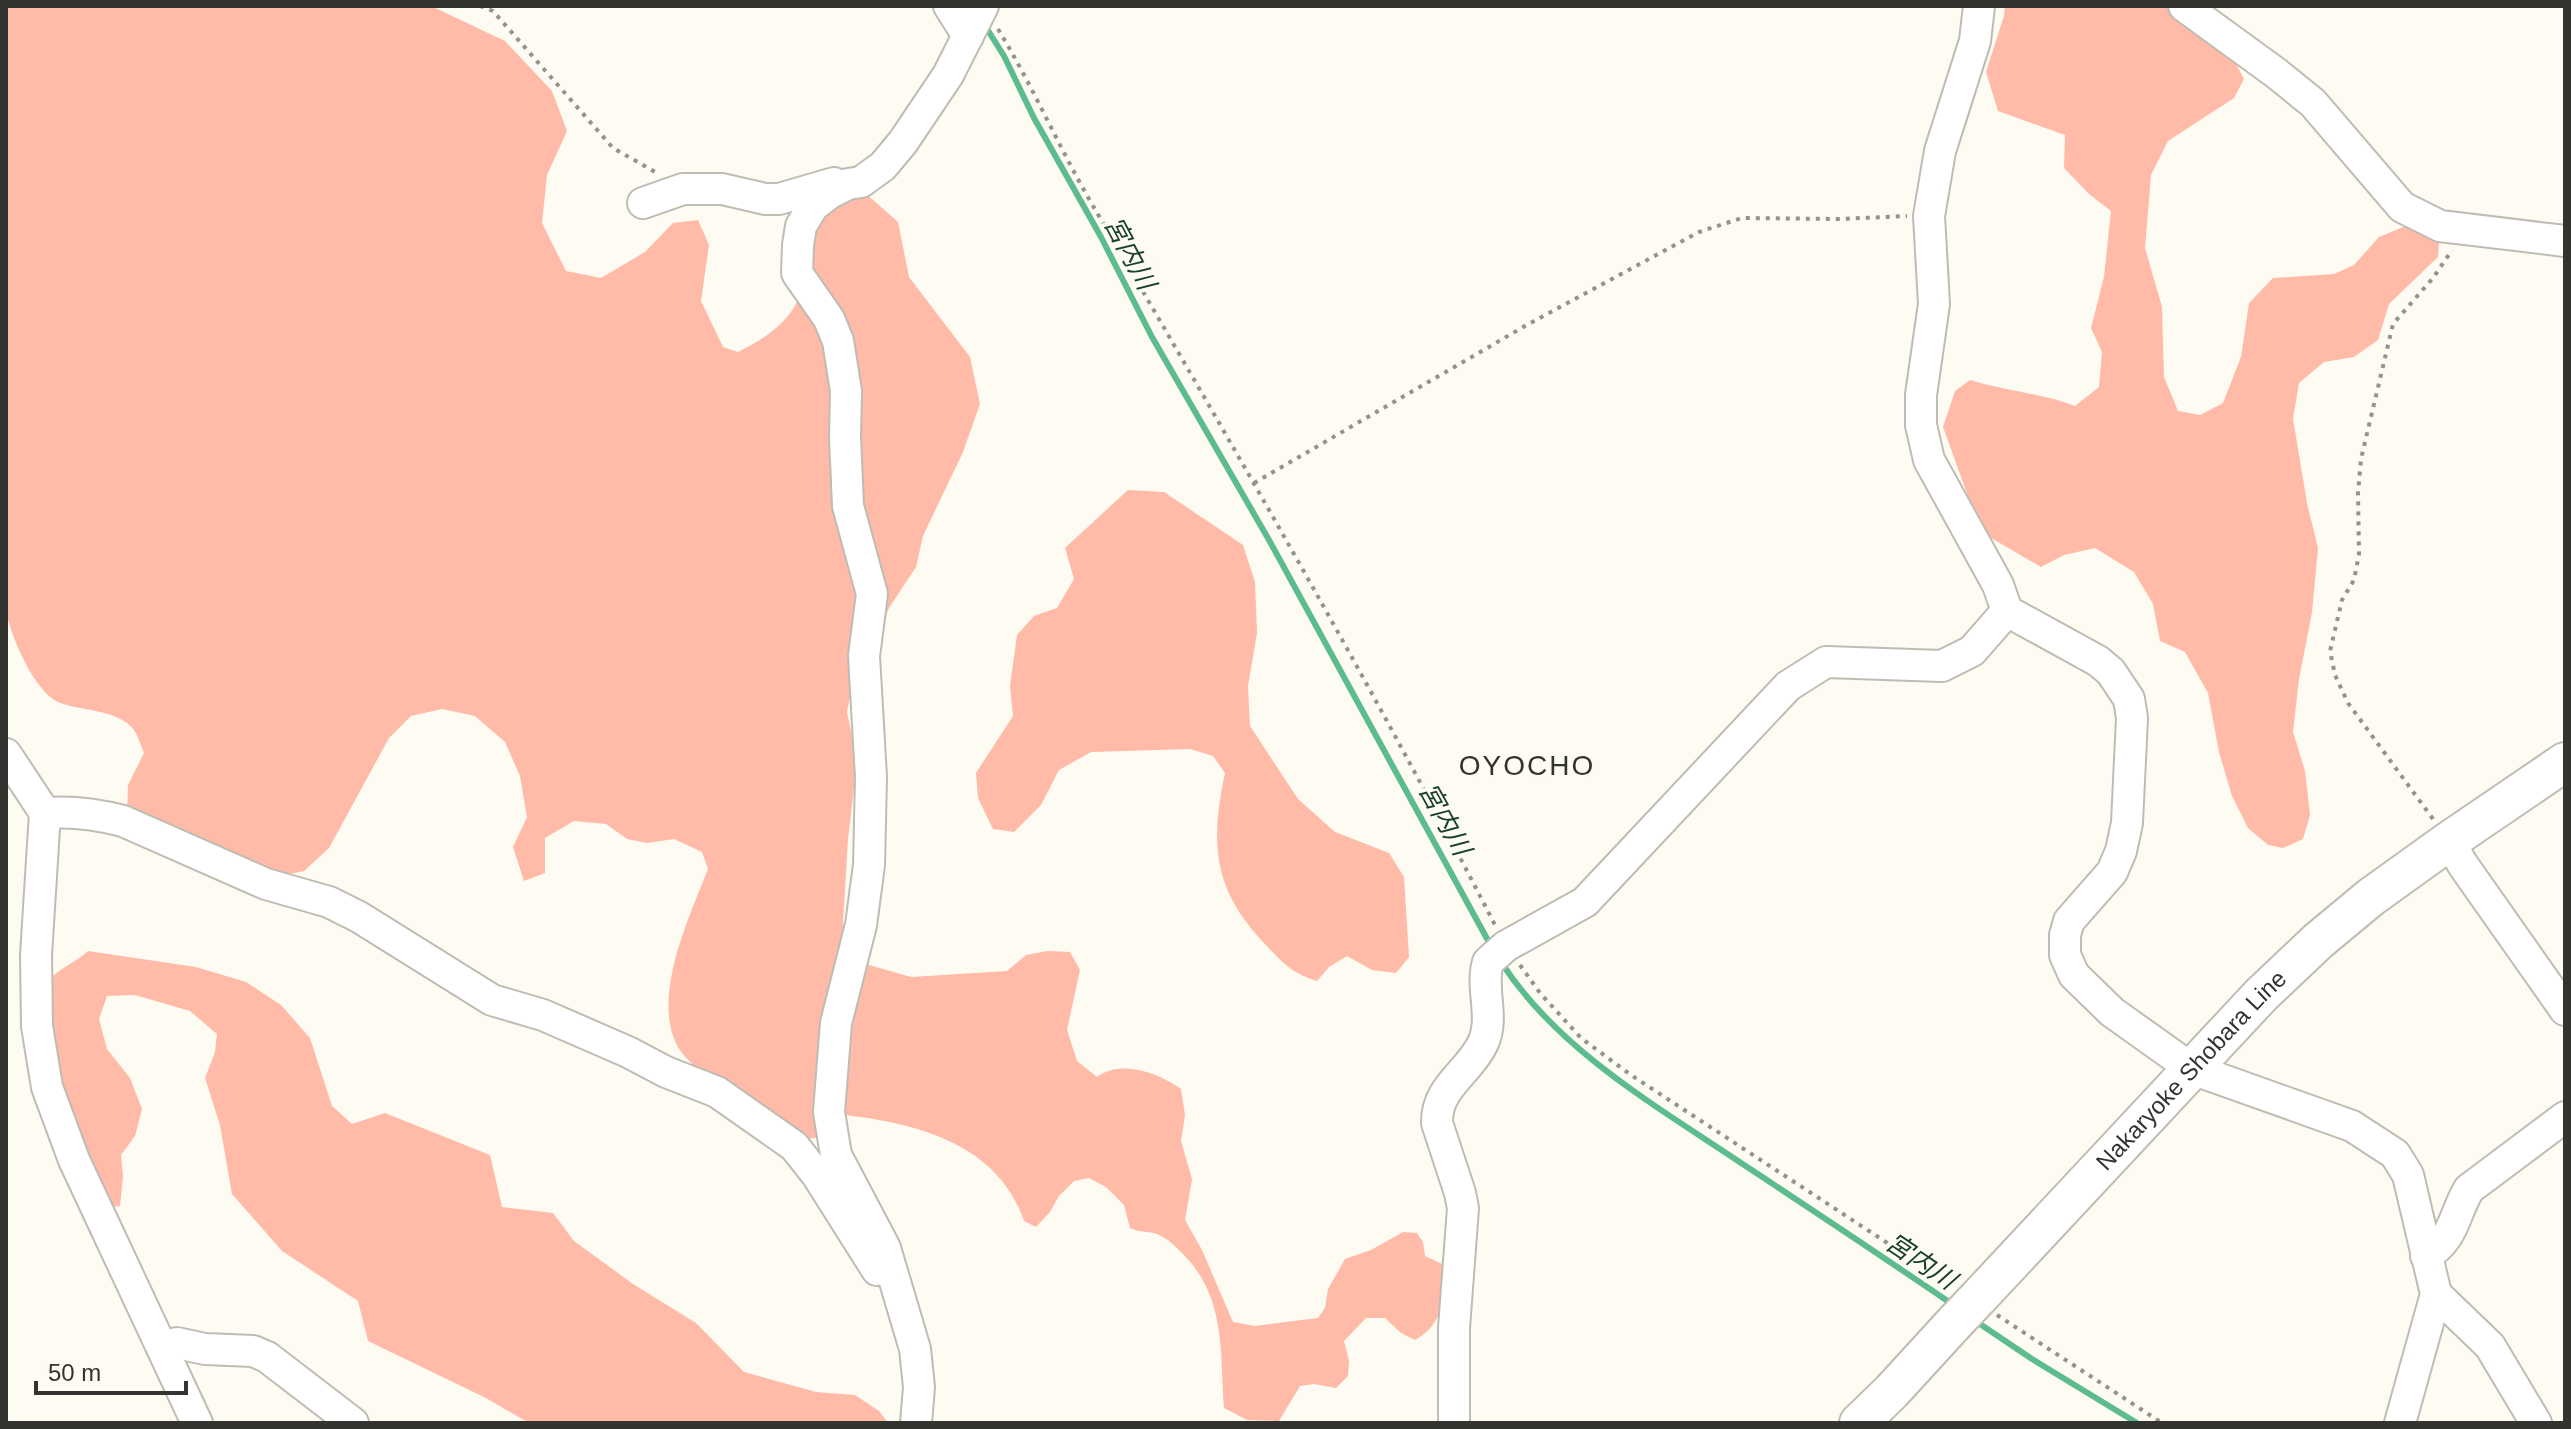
<svg xmlns="http://www.w3.org/2000/svg" width="2571" height="1429" font-family="Arial,'Noto Sans JP',sans-serif">
<style>
.green{fill:#ffbaa8}
.lines{fill:none;stroke-linecap:round;stroke-linejoin:round}
.stream{stroke:#5dbc8f;stroke-width:6}
.minor-casing{stroke:#bebcb3;stroke-width:34}
.major-casing{stroke:#bebcb3;stroke-width:42}
.path{stroke:#93928c;stroke-width:4;stroke-dasharray:4 6;stroke-linecap:butt}
.minor{stroke:#fff;stroke-width:30}
.major{stroke:#fff;stroke-width:38}
.major-bridge-casing{stroke:#bebcb3;stroke-width:42;stroke-linecap:butt}
.major-bridge{stroke:#fff;stroke-width:38}
.labels{text-anchor:middle;stroke-width:8;stroke-linejoin:round;paint-order:stroke}
.street-label{font-size:24px;fill:#33332f;stroke:#fdfbf2}
.water-label{font-size:26px;font-style:italic;fill:#18402d;stroke:#fdfbf2}
.quarter-label{font-size:28px;letter-spacing:2px;fill:#33332f;stroke:#fdfbf2}
</style>
<rect width="100%" height="100%" fill="#fdfbf2"/>
<!-- green -->
<g class="green">
<path d="M6,6h425l74,35 47,50 15,40 -20,44 -5,48 24,48 35,7 44,-26 28,-29 25,-3 11,25 -8,56 22,46 15,5c74,-36 67,-70 77,-143l49,-17 34,30 11,55 61,80 10,47 -17,48 -40,84 -7,31 -27,41 -16,37 -18,27 -8,40 7,33v43l-6,51 -5,84 5,15 21,27 42,12 96,-6 19,-16 22,-4 22,1 10,18 -13,60 10,31 20,16c25,-18 61,-4 84,12l4,26 -4,26 11,38 -7,41 17,30 31,72 22,4 63,-8 7,-10 3,-19 17,-30 26,-9 32,-18 14,1 6,9 2,14 19,9c3,30 -1,60 -29,75l-14,-7 -16,-15h-19l-22,23 5,20 -1,15 -12,12 -22,-4 -14,2 -21,35 -32,-1 -23,-12c-4,-56 2,-111 -41,-154 -7,-7 -14,-15 -24,-19 -9,-5 -16,-1 -29,-7l-6,-23 -18,-18 -17,-9 -15,3 -15,15 -9,16 -14,15 -12,-6c-27,-80 -113,-99 -188,-107l-12,22 -21,4c-31,-21 -100,-60 -121,-87 -35,-48 7,-135 26,-184l-6,-17 -28,-13 -27,4 -20,-4 -21,-15 -32,-3 -29,17v35l-21,8 -11,-34 14,-30 -7,-41 -15,-34 -30,-26 -33,-7 -31,7 -22,22 -60,110 -25,23 -29,6 -148,-63 1,-29 16,-32c-3,-7 -6,-17 -10,-23 -15,-21 -55,-19 -76,-28 -24,-11 -48,-67 -52,-92z"/>
<path d="M2005,6h164l63,50 12,23 -10,19 -66,43 -17,34 -6,73 17,59 2,70 14,34 22,4 23,-12 18,-46 8,-54 24,-25 61,-4 20,-9 25,-28 29,-12 31,17 -1,15 -49,47 -11,36 -24,17 -30,5 -25,21 -6,36 14,84 11,45 -6,64 -13,67 -6,53 12,39 5,44 -7,24 -20,9 -15,-3 -20,-17 -16,-32 -13,-44 -11,-59 -23,-41 -25,-11 -7,-37 -19,-32 -39,-24 -31,7 -23,12 -60,-35 -38,-105 12,-36 15,-11c35,11 71,13 105,26l24,-19 3,-35 -11,-24 13,-51 7,-66 -22,-17 -25,-26 1,-33 -67,-24 -12,-39 18,-56z"/>
<path d="M1128,490l36,2 79,53 12,37 2,51 -9,53 2,40 48,73 37,33 54,21 15,24 5,80 -13,16 -24,-3 -25,-14 -18,11 -12,14c-26,-8 -34,-18 -53,-38 -51,-54 -54,-99 -39,-170l-12,-17 -23,-7 -99,3 -32,18 -18,35 -27,27 -21,-3 -15,-31 -2,-25 37,-57 -3,-30 7,-51 17,-19 23,-8 17,-29 -9,-31z"/>
<path d="M88,951l108,16 50,15 35,23 29,33 22,68 20,18 33,-11 105,42 12,52 51,6 21,28 59,43 63,39 48,49 72,20 39,3 24,16 9,12h-359l-43,-25 -118,-57 -10,-40 -76,-50 -50,-57 -12,-69 -15,-47 10,-26 2,-18 -27,-23 -55,-16 -28,1 -8,23 8,30 23,29 12,31 -7,27 -14,19 2,22 -3,29 -16,2 -49,-125 -11,-96c12,-19 29,-22 44,-36z"/>
</g>
<g class="lines">
<!-- stream -->
<g class="stream">
<path d="M984,24l20,32 30,62 67,119 51,100 117,203 222,406"/>
<path d="M1501,962c54,83 142,136 222,189 77,51 153,101 229,153"/>
<path d="M1974,1320l58,39 105,64"/>
</g>
<!-- minor casing -->
<g class="minor-casing">
<g id="minor">
<path d="M949,6l19,30"/>
<path d="M1979,6l-4,35 -35,110 -11,65 5,88 -13,91v30l8,35 69,125 9,26 91,50 13,11 18,27 3,19 -5,105 -6,28 -9,21 -43,49 -4,14v20l9,20 38,37 80,57 160,57 43,28 13,21 28,119 -36,129"/>
<path d="M2184,6l92,67 37,30 89,104 38,19 125,15"/>
<path d="M643,203l40,-14h39l43,10h14l55,-16"/>
<path d="M6,754l39,59 -9,142 1,71 10,61 27,73 123,263"/>
<path d="M45,813c27,-2 52,1 78,8l143,63 63,18 30,15 133,83 51,15 85,37 38,20 51,20 77,54 23,29 60,95"/>
<path d="M2449,841l14,24 102,145"/>
<path d="M2426,1256c29,-18 27,-40 43,-67l96,-72"/>
<path d="M2436,1294l54,52 46,77"/>
<path d="M163,1347l14,-4 28,6 48,2 14,6 86,66"/>
<path d="M916,1423l3,-36 -4,-38 -30,-101 -49,-93 -7,-43 7,-89 25,-98 8,-60 2,-88 -7,-121 8,-62 -24,-88 -3,-69 1,-46 -8,-50 -9,-22 -32,-46 1,-28 3,-19 12,-20 17,-13 18,-9 13,-2 22,-16 20,-24 45,-67 35,-69"/>
<path d="M1454,1423v-95l9,-120 -3,-15 -23,-70c-1,-36 32,-50 46,-80 12,-26 -3,-55 5,-81l18,-16 79,-44 203,-216 38,-24 116,4 30,-15 35,-40"/>
</g>
</g>
<!-- major casing -->
<g class="major-casing">
<g id="major">
<path id="s1" d="M1978,1298l283,-303 57,-54 53,-44 78,-56 116,-79"/>
<path d="M1859,1423l32,-31 66,-72"/>
</g>
</g>
<!-- path -->
<g class="path">
<path d="M480,6l13,5 120,137 44,25"/>
<path d="M998,29c33,54 59,114 91,170 140,240 280,480 407,728"/>
<path d="M1254,483l271,-157 174,-94 43,-14 98,1 67,-3"/>
<path d="M2433,819l-85,-116 -13,-28 -5,-24 12,-51 12,-20 5,-26 -1,-61 3,-34 32,-135 40,-46 19,-28"/>
<path d="M1520,965l20,28 41,45 50,37 322,211"/>
<path d="M1997,1315l165,108"/>
</g>
<!-- minor -->
<use href="#minor" class="minor"/>
<!-- major -->
<use href="#major" class="major"/>
<!-- major-bridge casing -->
<g class="major-bridge-casing">
<path id="major-bridge" d="M1957,1320l21,-22"/>
</g>
<!-- major-bridge -->
<use href="#major-bridge" class="major-bridge"/>
</g>
<g class="labels">
<!-- street labels -->
<g class="street-label">
<text dy="8" stroke="none"><textPath href="#s1" startOffset="312">Nakaryoke Shobara Line</textPath></text>
</g>
<!-- water labels -->
<g class="water-label">
<text transform="translate(1130 253) rotate(62)" y="9">宮内川</text>
<text transform="translate(1445 819) rotate(61)" y="9">宮内川</text>
<text transform="translate(1921 1261) rotate(34)" y="9">宮内川</text>
</g>
<!-- quarter labels -->
<g class="quarter-label">
<text x="1527" y="775">OYOCHO</text>
</g>
</g>
<!-- border -->
<rect width="2571" height="1429" fill="none" stroke="#33332f" stroke-width="16"/>
<!-- scale -->
<path d="M36 1381v12h150v-12" fill="none" stroke="#33332f" stroke-width="4"/>
<text x="48" y="1381" font-size="24" fill="#33332f" stroke="#fdfbf2" stroke-width="6" paint-order="stroke">50 m</text>
</svg>
